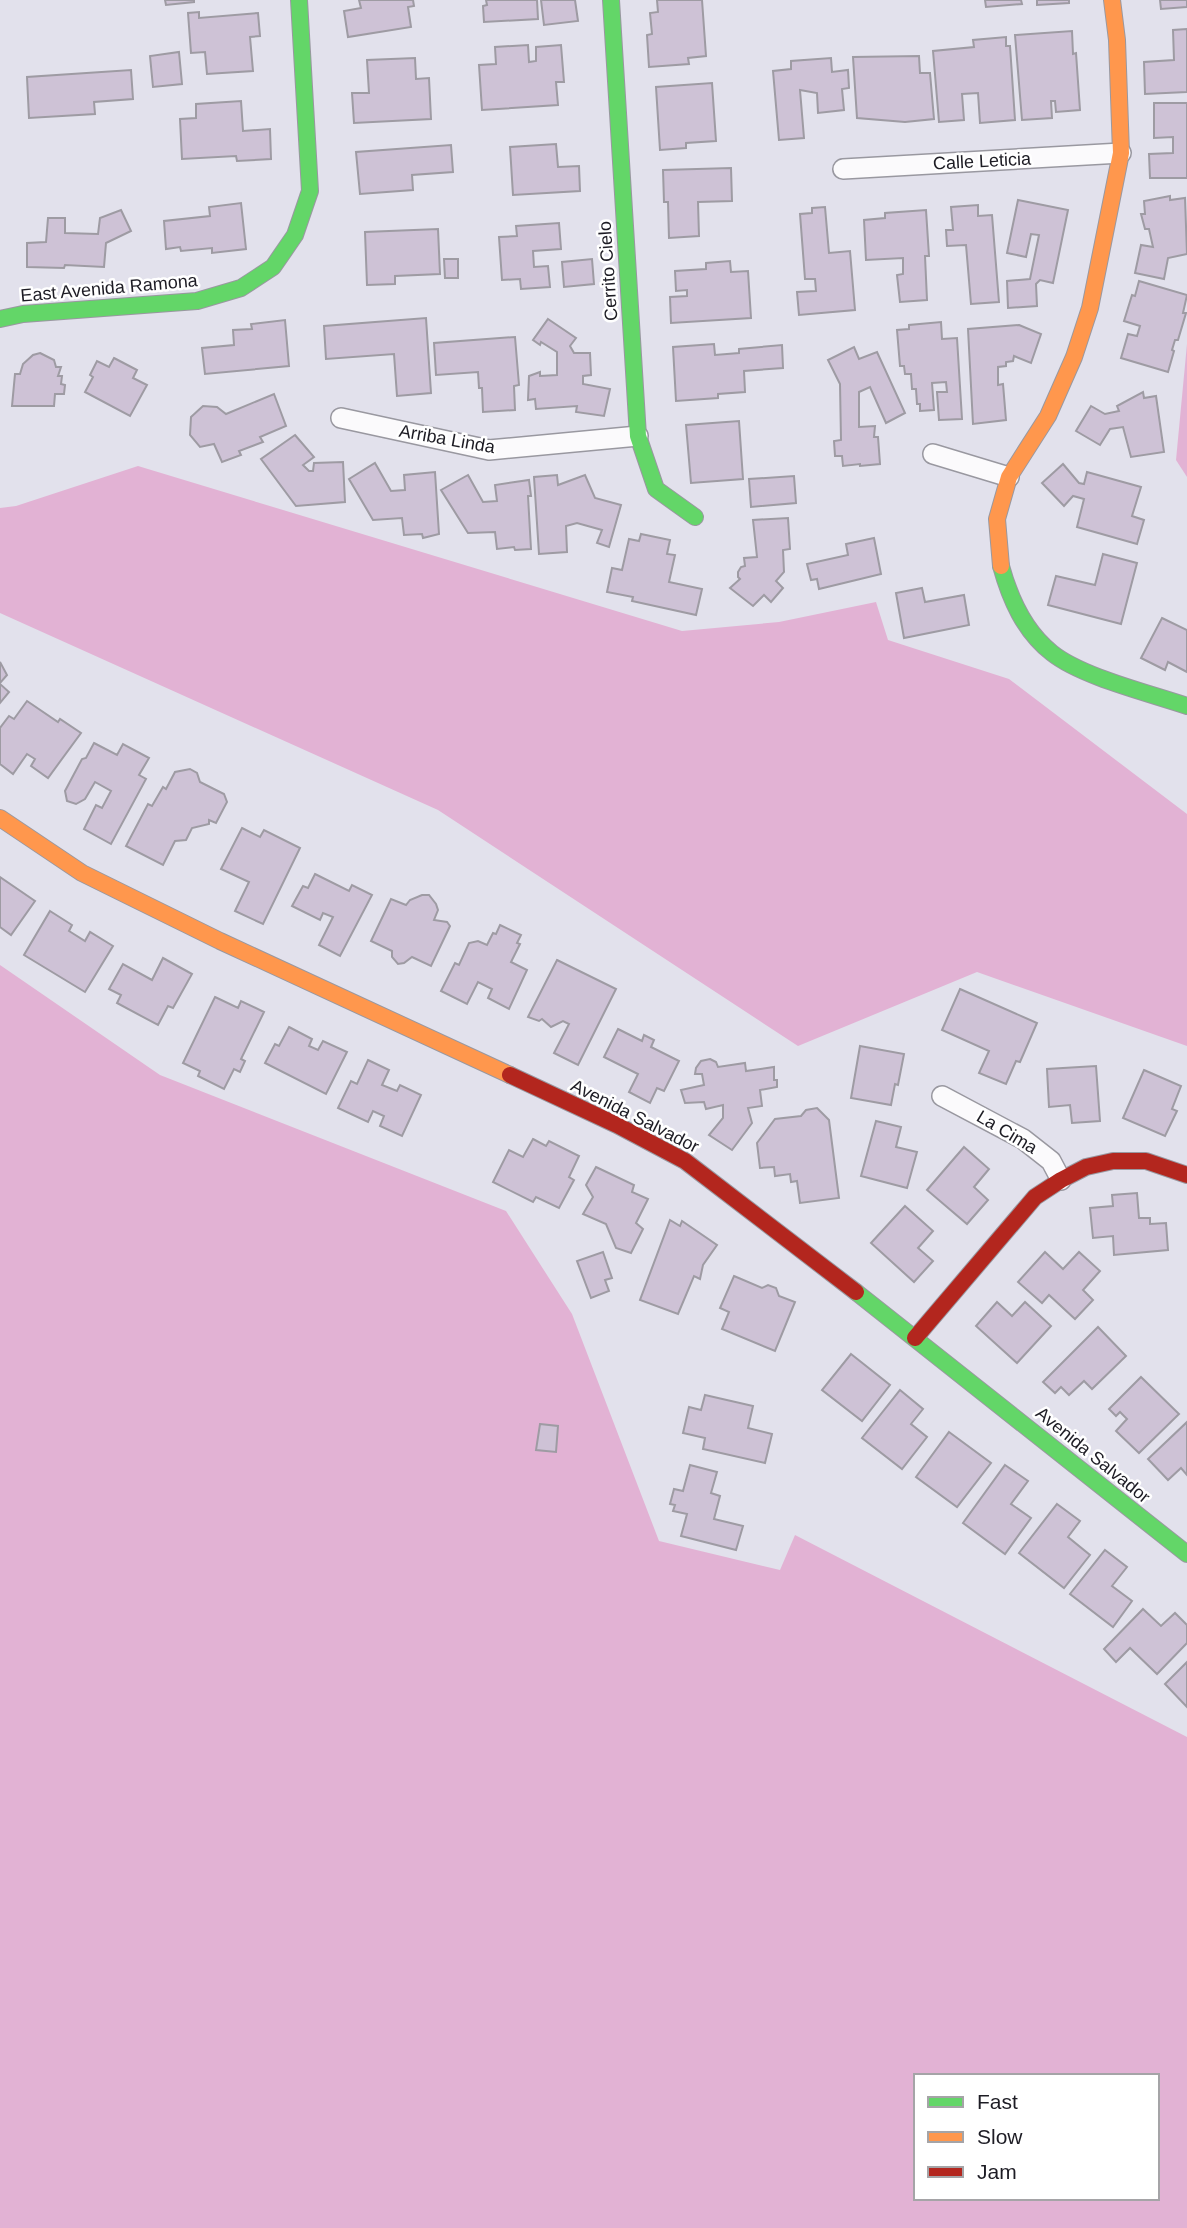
<svg xmlns="http://www.w3.org/2000/svg" width="1187" height="2228" font-family="Arial,sans-serif">
<style>
.green{fill:#e2b2d4;fill-rule:evenodd}
.building{fill:#cec2d6;stroke:#9e9ba3;stroke-width:2}
.lines{fill:none;stroke-linecap:round;stroke-linejoin:round}
.street-casing{stroke:#9998a0;stroke-width:22}
.fast-casing{stroke:#9998a0;stroke-width:18}
.slow-casing{stroke:#9998a0;stroke-width:18}
.jam-casing{stroke:#9998a0;stroke-width:18}
.street{stroke:#fbfafc;stroke-width:19}
.fast{stroke:#63d668;stroke-width:16}
.slow{stroke:#ff974d;stroke-width:16}
.jam{stroke:#b3261e;stroke-width:16}
.labels{text-anchor:middle;stroke-width:5;stroke-linejoin:round;paint-order:stroke}
.street-label{font-size:18px;fill:#1d1c24;stroke:#fff}
</style>
<rect width="100%" height="100%" fill="#e2e1ec"/>
<!-- green -->
<g class="green">
<path d="M1187,344v133l-11,-17z"/>
<path d="M138,466l544,165 97,-9 97,-20 12,38 121,39 178,135v232l-210,-74 -179,74 -360,-236 -438,-197v-105l16,-2z"/>
<path d="M0,965l160,110 346,136 66,103 87,227 121,29 15,-35 392,202v491h-1187zM916,2076h241v122h-241z"/>
</g>
<!-- building -->
<g class="building">
<path d="M165,0h29v2l-28,3z"/>
<path d="M359,0h54l1,6 -6,1 3,20 -63,10 -4,-26 17,-3z"/>
<path d="M486,0h51l1,19 -54,3 -1,-16 4,-1z"/>
<path d="M541,0h34l3,21 -34,4z"/>
<path d="M657,0h45l4,56 -18,2 1,6 -40,3 -2,-32 5,-1 -2,-21 8,-1z"/>
<path d="M985,0h36l1,4 -36,3z"/>
<path d="M1037,0h32v3l-32,2z"/>
<path d="M1160,0h27v7l-26,2z"/>
<path d="M199,12v6l59,-5 2,23 -10,1 3,34 -46,3 -2,-22 -14,1 -3,-40z"/>
<path d="M1187,29v63l-42,2 -1,-32 30,-2 -1,-30z"/>
<path d="M1072,31l1,23 3,-1 4,57 -24,2 -1,-11h-4l1,17 -30,2 -7,-85z"/>
<path d="M1006,37v9h4l5,74 -35,3 -2,-30 -16,1 2,26 -25,2 -6,-71 41,-4 -1,-7z"/>
<path d="M528,45l1,17 7,-1v-14l25,-2 3,37h-8l2,23 -76,5 -3,-45 17,-1 -1,-17z"/>
<path d="M179,52l3,32 -29,3 -3,-31z"/>
<path d="M919,56l1,17h10l4,46 -29,3 -48,-4 -4,-61z"/>
<path d="M415,58l1,21 13,-1 2,41 -77,4 -2,-30h17l-2,-33z"/>
<path d="M831,58l1,14 16,-2 1,18 -7,1 2,21 -26,3 -1,-20 -17,-3 4,48 -25,2 -6,-69 18,-2v-8z"/>
<path d="M131,70l2,29 -39,3 1,12 -66,4 -2,-41z"/>
<path d="M712,83l4,58 -30,2v5l-26,2 -4,-63z"/>
<path d="M241,101l2,30 27,-2 1,30 -34,2 -1,-5 -54,3 -2,-40 16,-1v-14z"/>
<path d="M1154,103h33v75h-37l-1,-24 24,-1v-16l-19,1z"/>
<path d="M556,144l2,23 21,-1 1,25 -67,4 -3,-48z"/>
<path d="M451,145l2,27 -41,3 1,15 -53,4 -4,-42z"/>
<path d="M731,168l1,33 -34,1 1,34 -30,2 -1,-36h-4l-1,-32z"/>
<path d="M1170,196v4l15,-2 2,56 -19,4 -4,21 -29,-6 6,-28 12,2 -4,-18h-4l-4,-15h4l-1,-13z"/>
<path d="M1018,200l50,10 -15,73 -13,-3 -4,4 1,22 -29,2 -1,-27 23,-2 9,-44 -8,-1 -5,23 -19,-4z"/>
<path d="M241,203l5,46 -34,4v-5l-31,3 -1,-4 -14,2 -2,-28 46,-5 -1,-9z"/>
<path d="M978,205v11l14,-1 7,87 -28,2 -5,-59 -19,1 -1,-16h7l-2,-23z"/>
<path d="M825,207l4,46 21,-2 5,59 -56,5 -2,-23 19,-1 -1,-12h-10l-5,-65 12,-1v-5z"/>
<path d="M121,210l10,21 -25,12 -2,24 -39,-2 -1,3 -37,-1v-24l19,-1 2,-24h17v15l33,1 2,-16z"/>
<path d="M926,210l3,46h-4l2,44 -27,2 -3,-27 6,-1v-16l-37,2 -2,-40 21,-2v-5z"/>
<path d="M559,223l2,26 -28,2 1,16 14,-1 2,21 -29,2 -1,-10 -18,1 -3,-43 18,-1 -1,-10z"/>
<path d="M438,229l2,45 -45,2v8l-28,1 -2,-53z"/>
<path d="M444,259h14v19h-13z"/>
<path d="M592,259l2,25 -30,3 -2,-25z"/>
<path d="M730,261l1,11 17,-1 3,47 -80,5 -1,-26 17,-1v-6l-11,1 -1,-20 31,-2v-6z"/>
<path d="M1139,281l48,14 -4,18h3l-8,27h-3l-3,10 2,1 -6,21 -47,-14 7,-24 9,2 3,-10 -16,-5 8,-26 3,1z"/>
<path d="M426,318l5,75 -34,3 -3,-42 -68,5 -2,-33z"/>
<path d="M548,319l28,19 -6,8 4,7h16l1,22 -8,1v8l27,5 -6,27 -28,-4 1,-6 -41,3 -1,-10 -7,1 1,-24 11,-4v4l17,-1v-23l-16,-10 -1,3 -7,-5z"/>
<path d="M285,320l4,46 -84,8 -3,-26 32,-3 -1,-15 19,-1 -1,-5z"/>
<path d="M941,322l1,17 15,-1 5,81 -23,1 -2,-28h10l-1,-10 -14,1 2,27 -14,1v-7h-3l-1,-15h-4l-1,-15h-6l-1,-8h-4l-3,-36 12,-1v-4z"/>
<path d="M1019,325l22,9 -10,29 -17,-7 -1,5 -7,1v4l-8,1v18l5,-1 3,36 -33,4 -5,-95z"/>
<path d="M515,337l4,48 -5,1 1,24 -32,2 -1,-24h-3l-1,-16 -42,3 -2,-32z"/>
<path d="M714,344l1,11 24,-2v-4l43,-4 1,23 -39,3 1,21 -27,2v4l-42,3 -3,-54z"/>
<path d="M854,347l5,12 18,-7 28,61 -19,10 -16,-36 -11,5v35l16,-1 -1,11h4l2,27 -20,2v-2l-17,2 -1,-10h-7l-1,-15 7,-1 -1,-56 -12,-24z"/>
<path d="M40,353l14,7 2,7h5l-3,9h4l-1,8 4,1 -1,9h-9l-1,12h-42l3,-32h5l3,-10 10,-9z"/>
<path d="M114,358l23,12 -4,8 14,7 -17,31 -45,-24 8,-15 -3,-2 7,-14 12,6z"/>
<path d="M1143,392l1,6 12,-2 8,56 -33,5 -8,-30 -13,2 -10,16 -24,-14 15,-25 14,8 14,-3 -2,-5z"/>
<path d="M274,394l12,32 -26,11 3,5 -24,9 2,4 -19,7 -8,-18 -14,3 -10,-12 1,-18 12,-11 14,1 9,7z"/>
<path d="M739,421l4,58 -52,4 -5,-58z"/>
<path d="M295,435l19,22 -11,8 6,6h4l1,-8 29,-1 2,40 -49,4 -35,-47z"/>
<path d="M375,463l16,28 14,-1 -1,-15 31,-3 4,62 -16,4 -1,-4 -18,1 -2,-17 -29,2 -24,-41z"/>
<path d="M1063,464l16,19 5,1 3,-12 54,15 -9,29 12,4 -7,24 -60,-17 7,-28 -11,-3 -9,10 -22,-23z"/>
<path d="M468,475l15,27 14,-1 -2,-16 34,-5 2,16h-3l3,53 -16,1 -1,-3 -17,2 -2,-17 -27,1 -27,-43z"/>
<path d="M557,475l1,10 27,-10 10,23 26,7 -12,42 -12,-4 5,-13 -25,-7 -11,3 1,26 -28,2 -5,-77z"/>
<path d="M794,476l2,27 -45,4 -2,-28z"/>
<path d="M788,518l2,31 -7,1 1,22 -8,9 7,7 -12,14 -7,-7 -11,11 -23,-18 10,-9 -2,-2v-5l3,-5 4,-1 -1,-8 13,-1 -4,-37z"/>
<path d="M641,534l29,6 -3,14 8,1 -6,27 33,7 -6,26 -64,-14 1,-4 -26,-5 5,-24 10,2 7,-31 10,2z"/>
<path d="M874,538l7,36 -62,15 -2,-10 -6,1 -4,-16 41,-9 -2,-11z"/>
<path d="M1103,554l34,9 -16,61 -73,-19 8,-29 39,9z"/>
<path d="M922,588l3,14 39,-7 5,30 -65,13 -8,-45z"/>
<path d="M1162,618l25,12v42l-19,-10 -3,8 -24,-12z"/>
<path d="M0,662l7,13 -7,8z"/>
<path d="M0,684l9,8 -9,11z"/>
<path d="M27,701l31,21 2,-3 21,14 -33,45 -17,-12 4,-7 -8,-5 -14,20 -13,-10v-36l9,-12 5,3z"/>
<path d="M94,743l23,12 6,-11 26,14 -10,17 7,4 -35,65 -27,-15 12,-24 6,3 9,-17 -16,-9 -10,17 -9,5 -9,-3 -2,-10 17,-32 4,-1z"/>
<path d="M190,769l7,4 3,9 24,12 3,8 -11,21 -7,-3v4l-17,4 -6,12 -11,1 -12,24 -37,-19 22,-42 4,2 11,-19 3,2 9,-17z"/>
<path d="M242,828l18,9 4,-7 36,18 -37,76 -28,-13 14,-29 -28,-13z"/>
<path d="M315,874l34,17 3,-6 20,10 -32,61 -21,-11 14,-28 -10,-4 -3,7 -28,-14 11,-20 5,2z"/>
<path d="M0,877l35,24 -24,34 -11,-8z"/>
<path d="M422,895h7l7,9 2,6 -4,10 13,2 3,4 -19,40 -19,-9 -8,6 -6,1 -6,-7v-6l-21,-10 20,-42 15,6 4,-5z"/>
<path d="M50,911l22,14 -3,6 16,10 5,-9 23,14 -28,46 -61,-37z"/>
<path d="M500,925l21,10 -4,8 3,1 -9,18 16,8 -18,39 -21,-11 4,-9 -14,-7 -11,22 -26,-13 14,-28 4,2 10,-22 9,-2 9,4 6,-12 3,1z"/>
<path d="M163,958l29,16 -19,34 -5,-2 -10,19 -41,-22 4,-8 -12,-6 14,-25 29,16z"/>
<path d="M557,960l59,29 -38,76 -24,-12 15,-29 -6,-3 -12,6 -9,-8 -3,2 -11,-4z"/>
<path d="M960,989l77,34 -17,39 -4,-1 -10,23 -27,-11 10,-22 -47,-21z"/>
<path d="M215,997l23,11 3,-7 23,11 -23,47 4,2 -5,11 -6,-3 -10,20 -26,-13 2,-5 -17,-8z"/>
<path d="M289,1027l23,12 -3,7 9,4 5,-9 24,11 -21,42 -61,-31 10,-19 4,2z"/>
<path d="M618,1029l24,12 2,-6 10,5 -3,7 28,14 -15,30 -7,-3 -7,15 -21,-11 9,-18 -34,-17z"/>
<path d="M860,1046l44,8 -6,31 -3,-1 -4,21 -40,-7z"/>
<path d="M710,1059l6,3 2,5 27,-4 1,8 28,-4v13h3v7l-17,3 2,16 -14,2 4,15 -20,27 -23,-15 14,-17v-13l-17,4 -2,-7 -19,1 -4,-13 23,-5 -2,-11h-7l1,-6 5,-7z"/>
<path d="M368,1060l21,10 -7,15 15,6 3,-6 21,10 -19,41 -22,-10 4,-10 -11,-5 -5,11 -30,-14 13,-27 6,3z"/>
<path d="M1096,1066l4,55 -28,2 -2,-18 -21,2 -2,-38z"/>
<path d="M1144,1070l37,16 -9,23 5,2 -12,25 -42,-18z"/>
<path d="M817,1108l12,12 10,78 -39,5 -3,-22 -6,1 -1,-8 -15,2 -1,-9 -14,1 -3,-25 18,-24 26,-3 5,-6z"/>
<path d="M876,1121l25,6 -5,20 21,5 -10,36 -46,-12z"/>
<path d="M533,1139l13,7 3,-5 30,15 -10,21 5,3 -15,28 -23,-11 -3,5 -40,-20 16,-32 14,7z"/>
<path d="M964,1147l25,22 -15,18 14,13 -21,24 -40,-34z"/>
<path d="M596,1167l38,18 -2,7 16,7 -12,24 7,6 -12,24 -15,-5 -10,-24 -23,-10 10,-17 -7,-12z"/>
<path d="M1137,1193l2,25h11v6l16,-1 2,27 -54,5 -1,-19 -20,2 -3,-30 23,-2 -1,-11z"/>
<path d="M905,1206l28,25 -15,17 15,13 -19,21 -43,-39z"/>
<path d="M670,1220l10,6 2,-5 35,24 -14,20 -3,14 -6,-3 -16,38 -38,-14z"/>
<path d="M603,1252l9,26 -7,2 4,11 -18,7 -14,-37z"/>
<path d="M1045,1252l18,17 16,-17 21,19 -17,19 10,10 -18,19 -26,-24 -7,8 -24,-21z"/>
<path d="M734,1276l28,12 6,-3 8,3 3,8 16,6 -20,49 -53,-22 7,-17 -9,-4z"/>
<path d="M997,1302l15,14 13,-14 26,24 -34,37 -41,-37z"/>
<path d="M1098,1327l28,29 -34,33 -8,-8 -15,14 -8,-8 -6,6 -12,-11z"/>
<path d="M851,1354l39,31 -28,36 -40,-31z"/>
<path d="M1141,1377l38,37 -40,39 -23,-22 11,-12 -7,-7 -4,4 -7,-7z"/>
<path d="M900,1390l23,19 -12,15 16,13 -25,32 -40,-31z"/>
<path d="M705,1395l48,11 -5,22 24,6 -7,29 -62,-14 2,-11 -22,-5 6,-26 12,3z"/>
<path d="M1187,1422v53l-6,-7 -13,12 -20,-21z"/>
<path d="M540,1424l18,2 -2,26 -20,-2z"/>
<path d="M949,1432l42,31 -34,44 -41,-30z"/>
<path d="M690,1465l27,7 -6,21 9,3 -6,23 29,7 -7,24 -55,-14 6,-22 -14,-3 2,-6 -5,-1 4,-15 9,2z"/>
<path d="M1005,1465l23,16 -17,23 20,14 -26,36 -42,-31z"/>
<path d="M1057,1504l23,17 -12,16 22,18 -26,33 -45,-35z"/>
<path d="M1105,1550l22,17 -15,19 20,15 -19,26 -43,-33z"/>
<path d="M1143,1609l18,17 14,-13 12,12v18l-30,31 -27,-26 -14,14 -12,-13z"/>
<path d="M1187,1662v45l-22,-23z"/>
</g>
<g class="lines">
<!-- street casing -->
<g class="street-casing">
<g id="street">
<path d="M843,169l278,-16"/>
<path d="M341,418l148,32 149,-14"/>
<path d="M933,454l76,23"/>
<path d="M942,1096l81,43 28,22 10,19"/>
</g>
</g>
<!-- fast casing -->
<g class="fast-casing">
<g id="fast">
<path d="M611,0l27,436 18,53 39,28"/>
<path d="M0,319l23,-5 174,-13 44,-13 32,-21 22,-32 15,-44 -11,-191"/>
<path d="M1001,566c9,33 23,65 51,87 30,24 97,40 135,53"/>
<path d="M856,1292l331,262"/>
</g>
</g>
<!-- slow casing -->
<g class="slow-casing">
<g id="slow">
<path d="M1001,566l-4,-47 12,-42 39,-61 26,-59 16,-49 31,-155 -4,-113 -5,-40"/>
<path d="M0,818l82,55 138,68 290,134"/>
</g>
</g>
<!-- jam casing -->
<g class="jam-casing">
<g id="jam">
<path d="M510,1075l107,50 68,36 171,131"/>
<path d="M915,1338l120,-141 26,-17 25,-13 27,-6h33l41,14"/>
</g>
</g>
<!-- street -->
<use href="#street" class="street"/>
<!-- fast -->
<use href="#fast" class="fast"/>
<!-- slow -->
<use href="#slow" class="slow"/>
<!-- jam -->
<use href="#jam" class="jam"/>
</g>
<g class="labels">
<!-- street labels -->
<g class="street-label">
<text transform="translate(982 161) rotate(-3)" y="6">Calle Leticia</text>
<text transform="translate(608 271) rotate(-94)" y="6">Cerrito Cielo</text>
<text transform="translate(109 288) rotate(-5)" y="6">East Avenida Ramona</text>
<text transform="translate(447 439) rotate(10)" y="6">Arriba Linda</text>
<text transform="translate(635 1116) rotate(27)" y="6">Avenida Salvador</text>
<text transform="translate(1007 1132) rotate(31)" y="6">La Cima</text>
<text transform="translate(1093 1455) rotate(39)" y="6">Avenida Salvador</text>
</g>
</g>
<!-- legend -->
<rect x="914" y="2074" width="245" height="126" fill="#ffffff" stroke="#a5a4a7" stroke-width="2"/>
<rect x="928" y="2097" width="35" height="10" fill="#63d668" stroke="#a5a4a7" stroke-width="2"/>
<text x="977" y="2109" font-size="21" fill="#1d1c24">Fast</text>
<rect x="928" y="2132" width="35" height="10" fill="#ff974d" stroke="#a5a4a7" stroke-width="2"/>
<text x="977" y="2144" font-size="21" fill="#1d1c24">Slow</text>
<rect x="928" y="2167" width="35" height="10" fill="#b3261e" stroke="#a5a4a7" stroke-width="2"/>
<text x="977" y="2179" font-size="21" fill="#1d1c24">Jam</text>
</svg>
